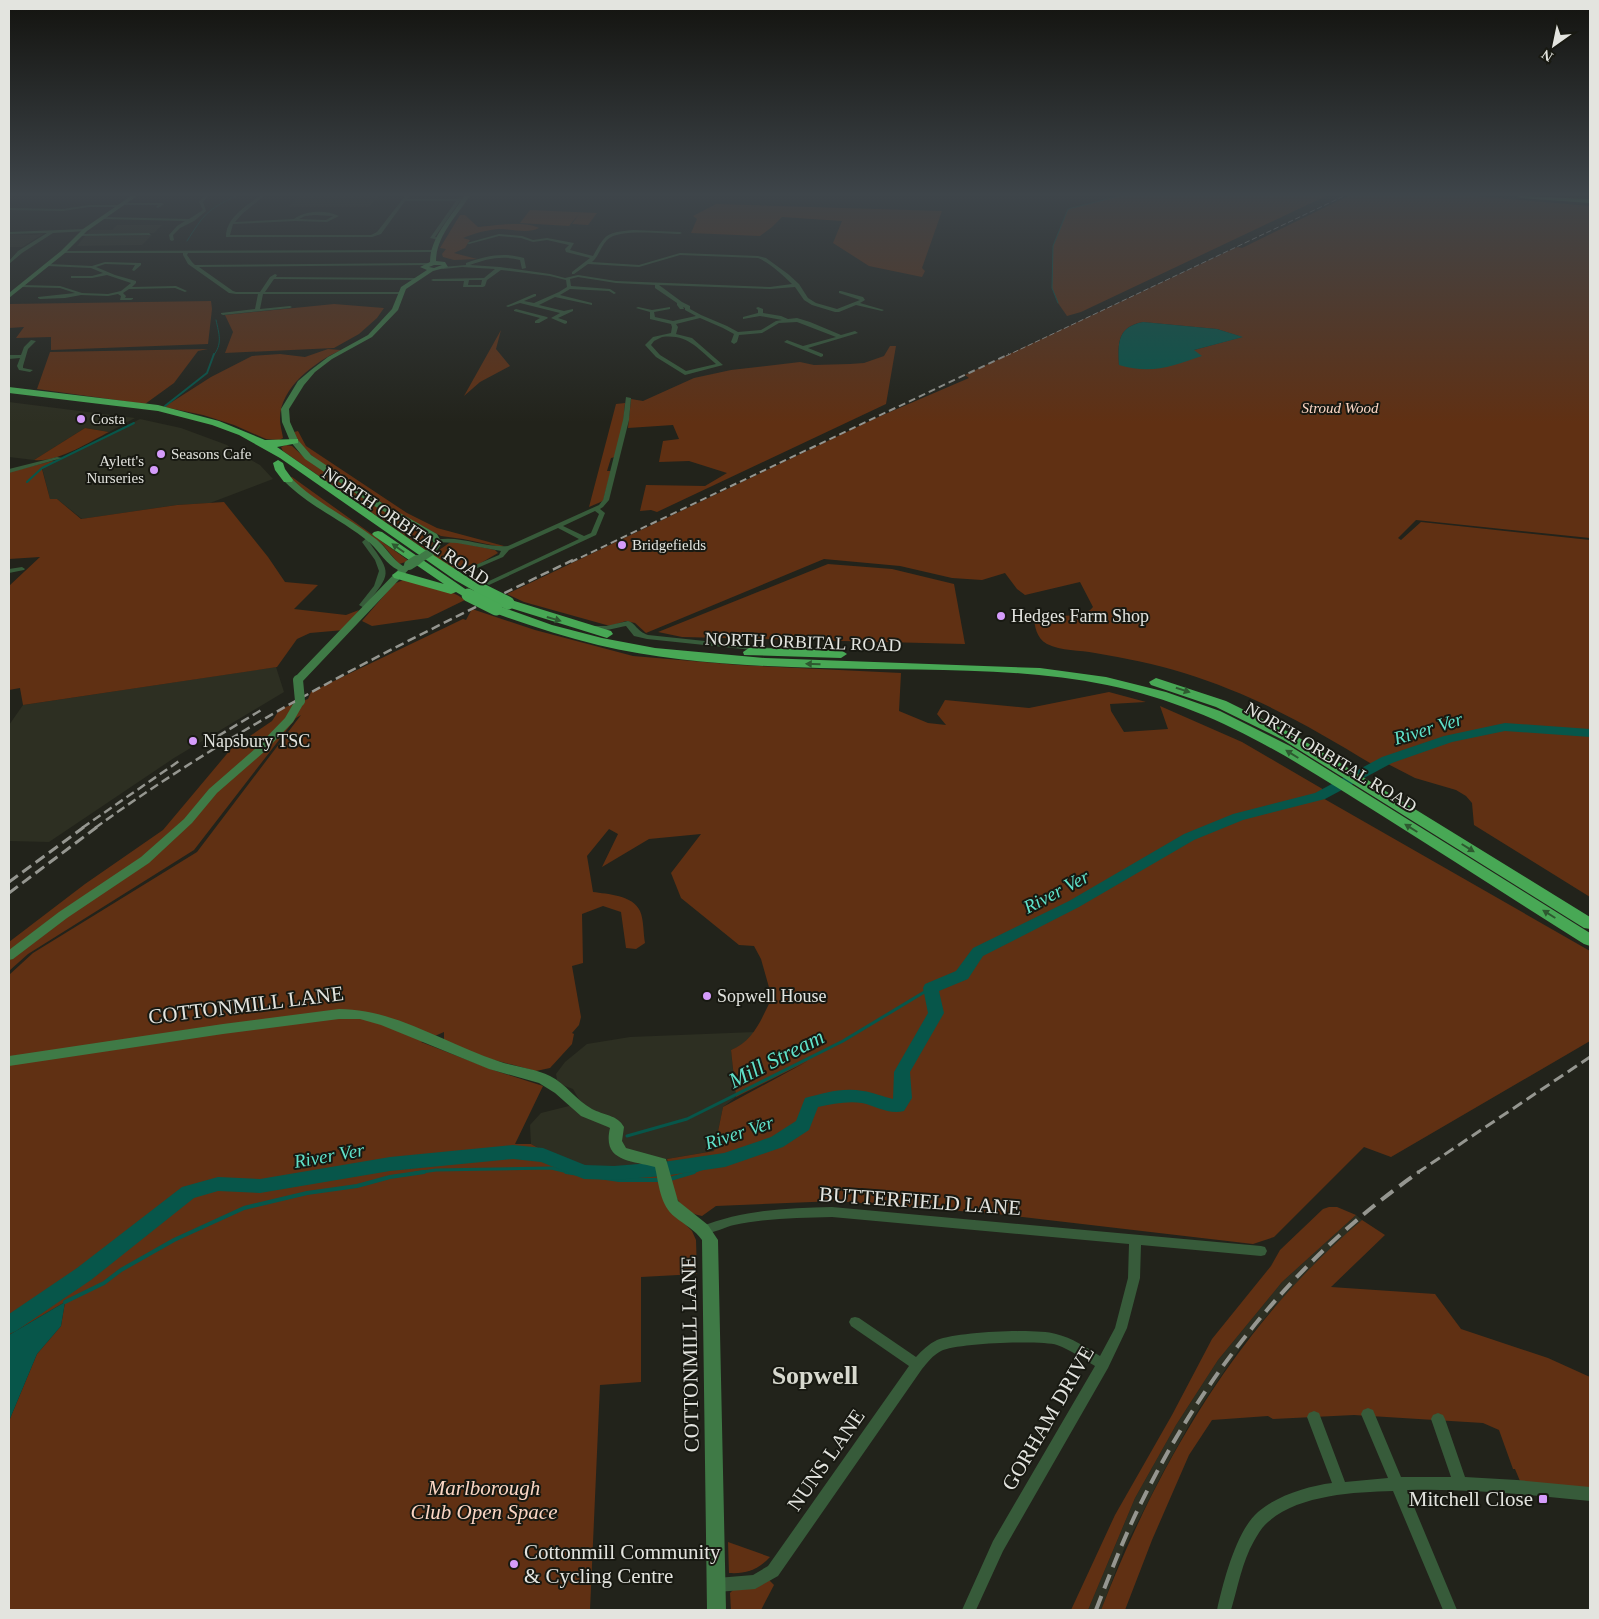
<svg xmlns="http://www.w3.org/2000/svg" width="1599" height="1619" font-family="Georgia,serif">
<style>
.built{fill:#2d2f22}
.green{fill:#603013;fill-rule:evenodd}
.water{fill:#07564a}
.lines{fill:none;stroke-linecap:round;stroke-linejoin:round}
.stream-far3{stroke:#07564a;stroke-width:1}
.stream-far2{stroke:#07564a;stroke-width:2}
.stream-far1{stroke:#07564a;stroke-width:3}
.stream{stroke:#07564a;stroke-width:4}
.river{fill:#07564a;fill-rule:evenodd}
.street{fill:#375b3a;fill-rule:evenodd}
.secondary{fill:#3f7a46;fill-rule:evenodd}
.highway{fill:#48a855;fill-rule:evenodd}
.rail-far4{stroke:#959690;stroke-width:1;stroke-dasharray:5.5 2.5;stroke-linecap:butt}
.rail-far3{stroke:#959690;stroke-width:2;stroke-dasharray:7 4;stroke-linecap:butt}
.rail-far2{stroke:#959690;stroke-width:2.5;stroke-dasharray:9 4.5;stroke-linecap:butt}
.rail-far1{stroke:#959690;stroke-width:3;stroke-dasharray:11 5.5;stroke-linecap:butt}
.rail{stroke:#959690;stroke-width:4;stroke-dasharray:15 8;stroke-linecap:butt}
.secondary-bridge-far1{stroke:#3f7a46;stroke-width:8}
.secondary-bridge{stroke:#3f7a46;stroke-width:10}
.highway-bridge{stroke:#48a855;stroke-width:13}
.oneway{fill:#2e5930}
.poi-dot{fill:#d59cfb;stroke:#181912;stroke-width:2}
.labels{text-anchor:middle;stroke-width:4;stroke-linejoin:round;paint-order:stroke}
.far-park-label{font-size:15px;font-style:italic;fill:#fbd6c4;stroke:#181912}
.far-poi-label{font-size:15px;fill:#e3e4df;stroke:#181912;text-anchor:start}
.street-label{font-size:18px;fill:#e3e4df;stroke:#181912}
.poi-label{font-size:18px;fill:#e3e4df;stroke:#181912;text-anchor:start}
.water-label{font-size:19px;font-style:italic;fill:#5fe1c9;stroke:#181912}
.near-street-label{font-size:21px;fill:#e3e4df;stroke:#181912}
.near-park-label{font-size:21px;font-style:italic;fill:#fbd6c4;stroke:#181912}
.near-poi-label{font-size:21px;fill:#e3e4df;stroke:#181912;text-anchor:end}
.near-water-label{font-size:22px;font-style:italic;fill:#5fe1c9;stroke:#181912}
.near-district-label{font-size:26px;font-weight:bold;fill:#d7d8ce;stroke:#181912}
</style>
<rect width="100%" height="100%" fill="#22231b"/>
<!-- built -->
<g class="built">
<path d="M298,196h80l-2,3h24l-25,1 -6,7h-81z"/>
<path d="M117,225h45l-8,8 -67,1 4,-4h21z"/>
<path d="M9,234l23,1 11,-1 -21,13h-13z"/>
<path d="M152,235l-10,10 -65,1 8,-10z"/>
<path d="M9,402l126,16 -26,14 -24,-4 -51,32 -25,-3z"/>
<path d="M140,419l41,9 46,17 6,5 27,15 13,14 -63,24 -33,2 -95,14 -25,-20h-7l-8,-31z"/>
<path d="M276,667l8,25 -110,66 -125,84 -40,-1v-116l14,-20z"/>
<path d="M755,1032l-13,14 -11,4 5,47 -13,10 -9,44 -47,8 -16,9 -35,3 -31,-2 -25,-9 -29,-16 -1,-19 11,-12 40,-10 -8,-14 -11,-4 -5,-5 -1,-6 9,-12 22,-18 43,-7z"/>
<path d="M1356,1215l6,5 -88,87 -34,41 -26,38 -21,32 -31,56 -38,75 -23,61h-13l47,-112 41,-73 42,-65 64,-78z"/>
</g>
<!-- green -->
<g class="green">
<path d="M1120,196h206l-245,116 -14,4 -9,-13 -6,-15 1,-42 15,-37z"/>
<path d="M1348,196h126l116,10v332l-174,-18 -18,18 3,2 20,-18 169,18v357l-116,-72 -2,-22 -6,-7 -10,-6 -41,-12 -31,-16 -9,4c-62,-38 -120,-71 -191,-93 -29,-9 -59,-15 -89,-20 -15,-3 -34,-2 -48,-9 -11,-6 -12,-18 -14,-29 15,0 51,5 60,-8l-13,-25 -55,13 -8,-6 -12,-16 -23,7 -30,-2 -52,-12 -76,-7 -178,74 -11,-10 -9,-2 -16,5 -86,-24 -17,-8 369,-176 93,-40 -4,-3 272,-128 5,1zM1143,322l74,7 25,8 -48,13 -75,15c-1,-22 -2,-38 24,-43z"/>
<path d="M716,204l226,7 -20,57 3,3 -3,6 -53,-11 -36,-23 9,-22 -60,-4 -10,10 -12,9 -69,-3 6,-14 -4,-3z"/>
<path d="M530,210l67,3 -9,12 -16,-1 7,-10 -10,12 -49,-3z"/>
<path d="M460,215h5l13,12c16,-1 48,-7 61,1 -11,6 -27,1 -40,1 -13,1 -24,4 -36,9l7,2 -5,8 -11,5 23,6 -23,1 -11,-3 -1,-3 4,-5 -6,-1z"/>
<path d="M211,301l1,8 -4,35 -157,6v-13l-35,1 8,-11 -15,1v-24z"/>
<path d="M334,304l50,4 -7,10 -18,16 -25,14 -109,5 8,-21 -8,-17z"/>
<path d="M501,330l-5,19 14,17 -30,16 -16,14z"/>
<path d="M890,346h6l-10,58 -229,108 -6,-2 -11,1 6,-26 59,1 22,-13 -38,-12 -30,1 4,-21 16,-2 -6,-14 -45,3 3,-29 12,2 51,-23 37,-8 69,-8 14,3 36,-1 14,-1 20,-7z"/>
<path d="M208,349l-10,2 -24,32 -29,21 -108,-15 13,-37z"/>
<path d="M328,349l13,1c-26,12 -61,37 -61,69 0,6 2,13 3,19l-4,2 -13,-1 -32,-14 -31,-10 -39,-8 47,-30 41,-21 28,-2 25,3z"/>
<path d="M625,403l-2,22 -8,32 -4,1 -4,13h4l-8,30 -14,6 27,-103z"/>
<path d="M85,428l24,4c-20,10 -52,31 -75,28z"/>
<path d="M298,431l8,15 101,67 30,15 67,18 -3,1 -38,-8 -22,-3 -38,-20 -77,-49 -21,-17 -6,-7 -5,-11z"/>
<path d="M286,445l6,1 13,12 92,61 30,17 6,7 -1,3 -6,4 -143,-99 -2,-4z"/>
<path d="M52,461l3,1 -13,7 8,30h7l24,20 96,-14 47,-3 44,55 17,25 33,3 -24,24 52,6 13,-5 -15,20 -34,3 -13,6 -20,28 -254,38 -3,-17 -11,2v-104l31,-29 -31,2v-87z"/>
<path d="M292,477l117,84 -10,3 -16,-19 -24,-17 -42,-25 -29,-25z"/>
<path d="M452,541l43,9 3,3 -19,11 -28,4 -19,-13z"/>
<path d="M828,564l64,5 62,15 11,60 -283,-7 -24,-5z"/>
<path d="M403,580c20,5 45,7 62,20l-37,18 -56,8 -10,-5 32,-37z"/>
<path d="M472,609l63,21 98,26 106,9 162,8 -2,38 29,12 18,2 -9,-11 8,-14 84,8 80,-16 37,10 -36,2 1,7 13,21 44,-3 -8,-23 82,36 84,49 -5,6 269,154v90l-199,116 -27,-10 -90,90 -21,7 -256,-30 -160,-13 -121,5 -14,10c-30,-6 -29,-31 -35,-57l47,-8 9,-44 85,-46 -72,36 -5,-47c23,-9 30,-31 41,-52l-11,-39 -7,-13 -15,-1 -58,-47 -10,-25 30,-39 -52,5 -47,28 16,-33 -9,-5 -22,27 6,36c14,2 40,3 47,19 4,9 3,22 5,32l-9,6 -10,-1 -5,-36 -18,-6 -21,8 1,49 -11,3 9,51 -2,8 -7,8 2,1 -2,10 -22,24 -14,3 -53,-14 -39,-16v-9l-23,10 75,29 47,15 -28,58h16l29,16 25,9 31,2 35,-3 5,3 18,42 18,18 4,9 1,34 -56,3v105l-41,3 -10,225h-581v-189l28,-67 24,-28 4,-24 -56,33v-360l24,-22 164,-101 104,-137 -5,3 -102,132 -166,104 -19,17v-29l76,-58 78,-54 68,-81 41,-28 8,-12 28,-10 3,-7 152,-73 3,1z"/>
<path d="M1329,1207h8l19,8 -74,67 -64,78 -42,65 -41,73 -47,112h-17l44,-95 57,-100 40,-76 59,-73 9,-16 43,-41z"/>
<path d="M1362,1220l23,15 -54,52 104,7 26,35 87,29 42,19v112l-70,-8 -5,-12h-2l-14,-39 -16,-7 -129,-8 -81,4 -5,-3 -56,4 -23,35 -37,85 -27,70h-24c57,-147 138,-286 261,-390z"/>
<path d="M728,1542l42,15c-12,13 -24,17 -41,16z"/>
<path d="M768,1579l6,6 -13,25h-30l-1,-17 4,-4z"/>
</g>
<!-- water -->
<g class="water">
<path d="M1143,322l74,7 26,8 -49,13 8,6c-30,10 -50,19 -83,9 -1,-22 -2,-38 24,-43z"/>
<path d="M65,1302l-4,24 -24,28 -28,67v-86z"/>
</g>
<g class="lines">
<!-- stream-far3 -->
<g class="stream-far3">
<path d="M187,241c17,-27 20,-31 49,-45"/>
<path d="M1058,303l-6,-15 1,-42 15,-37 52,-13"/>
<path d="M213,356c10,-12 6,-22 3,-36"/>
</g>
<!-- stream-far2 -->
<g class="stream-far2">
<path d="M165,406l42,-33 7,-19"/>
<path d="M27,482l15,-14 92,-45"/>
</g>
<!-- stream-far1 -->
<g class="stream-far1">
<path d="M627,1136l60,-17 156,-78 88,-53"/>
<path d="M415,1173l21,-3 115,-2 21,5"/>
<path d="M690,1173l35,-13"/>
</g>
<!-- stream -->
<g class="stream">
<path d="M566,1172l53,8h41"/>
<path d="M670,1179l24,-7"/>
<path d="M65,1302l39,-19 17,-13 53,-30 70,-32 63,-15 50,-7 33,-9 34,-5"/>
</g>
<!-- river -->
<path class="river" d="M1505,723l85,6v8l-85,-6 -53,11 -60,21 -67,36 -82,21 -49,20 -115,67 -96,49 -15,23 -29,12 5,22 -34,59 2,26 -8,13c-15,4 -28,-5 -42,-8 -15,-2 -30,1 -44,4l-9,23 -26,17 -58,20 -62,9 -49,4 -30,-1 -43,-17 -28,-3 -123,12 -130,22 -42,-2 -24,7 -103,82 -75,51 -7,3v-20l68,-46 105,-81 36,-10 42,2 130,-22 123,-12 30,3 42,17 29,1 49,-4 61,-9 47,-16 25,-16 9,-23c19,-5 38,-11 58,-7 10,1 20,6 30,8l1,-27 34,-59 -5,-25 2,-4 31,-13 17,-23 96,-47 115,-67 49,-20 82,-21 67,-36 62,-21z"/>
<!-- street -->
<g class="street">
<path d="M204,196h4l-5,6 3,9 -12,10 -14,7 -7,7 1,5 -2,1 -2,-1 -1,-5 8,-9 8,-5 -82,-2 -2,-1 2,-1 86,2 14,-9 -4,-8z"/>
<path d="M260,196h4l-22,18 -7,8 59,-3c12,-9 32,-9 45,-3l-12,6 -32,-1 -62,3 -3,11h141l6,-3 28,-36h4l-2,3h50l3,-2 2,2 5,1 -7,1 -25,36 6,1 -2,2 -9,-2 26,-37h-51l-24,33 -9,3h-146c0,-19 20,-31 34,-41zM315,215l18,1 -7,4 -27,-1 6,-3z"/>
<path d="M121,203h41l2,1 -6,4 -2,-1 2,-2h-37l-1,2h-31l-26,4 -54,-1v-2l54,1 26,-4h32z"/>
<path d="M85,229l2,2 -34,2 -31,20 -13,11v-3l9,-10 29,-18 -38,1v-2z"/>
<path d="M633,230l47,2 2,1 -2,1c-16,0 -62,-6 -73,6 -6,6 -8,16 -15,22l47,3 41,-12 78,3 8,2 22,16 11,10 9,14 8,5 21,6 23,-9 -21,-7v-2h2l22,6 2,3 -5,3 24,7 -2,1 -26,-6 -17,7h-4l-23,-7 -8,-5 -9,-13 -25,2 -111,-4 23,17 8,4v3l11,6 26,11 11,6 23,-2 15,-9 6,-1 -22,-4 -17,3v-2l15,-4v-3l-2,-2 2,-1 5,2v4l18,3 7,3 9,-1 13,4 31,13 14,-4 3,2 -50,15 15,6v2l-2,1 -37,-15 3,-2 16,6 33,-9 -39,-15 -18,1 -17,10 -23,2 -2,7 -3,2 -3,-2 3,-8 -11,-6 -23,-10 -24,6 2,3 -2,7 16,4 31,27 -38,10 -29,-18 -11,-12 8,-8 18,-4 1,-6 -1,-3 -21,-5v-7l-14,-4 2,-1 14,3 18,-3v2l-16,3 1,5 18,4 23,-5 -11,-6v-2l-2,-1 1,2h-4l-3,-4v-2l-22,-15v-3l-39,-2 -38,-6 -8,2 1,7 39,3 6,4 -2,1 -5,-3 -39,-2 -10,6 32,8v2l-37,-8 -16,8 25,6 9,-2v2l-15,7 9,3v2l-2,1 -14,-6 9,-5 -40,-10 -12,4 -2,-1 28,-12h2v2l-12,5 10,2 25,-11 8,-5 -1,-7 -16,-4 -49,-6 -14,10 -2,6 -2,1h-20l1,-6h-31l-2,-1 2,-1 51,-1 11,-9 -33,-2 -19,2 -2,-1 2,-1 23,-2v-2c20,-7 37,-11 58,-5l2,10 -4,1 -2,-9c-18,-5 -34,-1 -50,5l30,2 50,7 15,4 13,-3 38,6 154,6 22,-3c-9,-9 -22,-21 -34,-26l-78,-3 -41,12 -51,-3 -14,10h-2v-2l18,-14 -24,-6 -1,-3 4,-4 -22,-5 -14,2 -12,-4 -22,-2 -30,8 -2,-1 32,-9 23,2 11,4 14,-2 27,5 -4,7 23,6c13,-23 13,-23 40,-26zM469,280h13l-1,5h-13zM662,337c26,-3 36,12 54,27l-30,7 -26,-16 -9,-10 3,-4z"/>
<path d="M149,233l2,2 -70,1 -2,-1 2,-1z"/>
<path d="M434,250l2,2 -248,1 -1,2 5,7 3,3 233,-2 2,1 -2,1 -229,2 34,24 3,1h24l10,-15 5,-3 2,1 -1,2 139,1 2,1 -2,1 -141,-1 -9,13h137l2,1 -2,1h-139l-3,15 30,-3 2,1 -2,1 -67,7 -2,-1v-1l34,-4 3,-15h-22l-7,-1 -41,-29 -5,-9v-2h-120l-2,-1 2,-1z"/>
<path d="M105,262l36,1v2l-7,6 -2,-1 3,-5 -30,-1 -9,3 19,8 21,6v2l-4,4 44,-1 11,5 -2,1 -10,-4 -46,1 -6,4 3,3 -1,2h8v1l-2,1h-11l1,-4 -3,-2 -10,2 -27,-1 -16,3 -25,1 -2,-1v-1l37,-4 -15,-5 -38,-1 -2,-1 2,-1 38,1 22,7 26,1 13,-3 10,-8 -24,-8 -15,3h-21v-2h21l11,-3 -12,-5 -43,-2 -2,-1 2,-1 44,2z"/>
<path d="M516,309l31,8 1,1 -9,5h-4v-2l5,-3 -26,-7v-1z"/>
<path d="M31,340l5,1 -8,8 -5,17v2l10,2 -3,2 -11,-2 -2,-4 3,-8 -11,1v-4h12l3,-8z"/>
<path d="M626,397l5,1 -2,22 -20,80 -6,7 -3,2 5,4 -9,22 -107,50 -4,-2 2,-1 92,-43 -21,-11 -49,22 -6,7 -35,15 -3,-2 1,-1 33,-14 2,-4 -44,-8 -21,-1v-2c24,-5 47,8 72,6l91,-41 4,-5 20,-80zM595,511l4,3 -8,19 -7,3 -21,-10z"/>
<path d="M57,457l5,1 -53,15v-4z"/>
<path d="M369,536l3,2 -3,4c23,32 22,31 -2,62l5,4 -4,2 -9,-5 15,-19 5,-15 -4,-11 -13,-18z"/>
<path d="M22,567l3,2 -1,1 -15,3v-4z"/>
<path d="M628,621c9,3 8,10 20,14l123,13 4,2 -4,2 -124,-13 -13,-3 -8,-10c-11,2 -28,8 -39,2l4,-2h15z"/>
<path d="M832,1207l429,39 4,1 2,4 -2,4 -4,1 -120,-11 -1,33 -13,50 -19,40 -105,183 -27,59h-14l31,-69 102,-175c-12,-7 -24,-16 -38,-21 -16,-5 -100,-2 -116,6 -8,4 -14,12 -19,18l-144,207 -23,13 -38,3 -5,-2 -2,-5 2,-5 5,-2 36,-3 15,-9 141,-200 -58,-40 -2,-4 2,-4 4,-1 4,1 57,39c6,-7 13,-13 21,-17 21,-8 97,-12 119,-6 16,4 30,13 44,22l15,-28 13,-50 1,-34 -297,-27c-33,1 -66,1 -98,8 -9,2 -26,11 -34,8l-2,-3 2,-3c43,-17 86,-19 132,-20z"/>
<path d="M1368,1408l5,2 28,67h50l-20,-58 2,-4 5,-2 5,2 2,4 20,58 52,3 73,7v14c-61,-6 -122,-13 -183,-11l50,120h-14l-50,-119c-39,1 -95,4 -125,31 -6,5 -10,12 -14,19 -12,21 -16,46 -23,69h-14c6,-27 19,-79 41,-98 18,-16 50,-26 74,-29l-25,-66 2,-4 5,-2 5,2 26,69 43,-4 -27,-64 2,-4z"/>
</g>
<!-- secondary -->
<g class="secondary">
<path d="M131,196h6l-50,35 -22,22 -56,45v-5l52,-42 22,-22z"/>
<path d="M464,196h6c-13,19 -34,41 -34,65l9,1 3,5 -15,4 -27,18 -8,21 -26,27 -40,22 -17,13 -11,13 -15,24 1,13 8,18 13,15 71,48 55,31 5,9 -7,10 -3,1 -4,-3 6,-8 -3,-5 -55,-31 -71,-48 -15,-18 -8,-19 -1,-13 17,-28 13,-11 17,-13 40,-22 24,-26 9,-22 26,-17 -7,-3 10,-5c0,-25 22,-46 34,-66zM434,265h8l-8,3 -5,-1z"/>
<path d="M285,478h6c25,25 57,39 85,61 10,8 16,20 27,27l6,-4 4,3 -111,117 -4,1 -5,-3 1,-2 104,-108c-12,-6 -18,-18 -28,-27 -27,-23 -60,-36 -85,-61z"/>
<path d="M300,698l5,3 -12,21 -29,30 -47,41 -25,30 -43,40 -82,55 -54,41 -4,1v-10l50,-38 82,-55 43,-38 25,-30 47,-41 29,-30 11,-19z"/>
<path d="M339,1009c56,0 107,35 159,52 17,6 36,7 52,15 16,8 26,24 42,33 11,6 26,6 32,18l-2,14 4,7 40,11 12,42 30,24 10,15 8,370h-19l-5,-370c-7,-10 -17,-15 -27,-23 -15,-12 -16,-32 -20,-50 -24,-7 -53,-5 -45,-39l-2,-1 -27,-11 -26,-23 -16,-10 -50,-14 -108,-44 -21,-6h-21l-116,15 -214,32v-10l214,-32z"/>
</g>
<!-- highway -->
<g class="highway">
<path d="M1517,196l73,3v4l-69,-5z"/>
<path d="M9,387l149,18 61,16 46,19 33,-1v4l-21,4 147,102 62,40 -2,3h-8l-21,-12 -175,-122 -41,-23 -27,-10 -54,-14 -149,-18z"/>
<path d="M278,460l5,3 2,6 8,11 -1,2h-8l-9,-12 -2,-7z"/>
<path d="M378,531l4,1 92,63 -6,4 -12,-7 -5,2 -57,-16 -2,-3 6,-4 46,13 -70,-48 -2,-2 2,-2z"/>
<path d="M508,599l103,32 2,3 -6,4 -103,-32 -2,-3z"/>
<path d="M496,605l56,20 50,13 53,10 110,10 275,10 66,9 60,15 54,19 70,35 300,187v13l-6,-2c-68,-43 -135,-86 -203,-129 -91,-57 -167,-108 -274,-130 -94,-19 -192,-14 -287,-17 -74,-2 -150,-6 -222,-23 -36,-9 -71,-20 -106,-33l-2,-3z"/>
<path d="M749,648l92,2 6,4 -6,4 -97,-3 -1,-3z"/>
<path d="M1156,678l70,23 67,33 297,183v12l-6,-1 -301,-188 -67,-33 -65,-22 -2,-3z"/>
</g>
<!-- rail-far4 -->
<path class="rail-far4" d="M1006,356l338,-160"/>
<!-- rail-far3 -->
<path class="rail-far3" d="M571,562l438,-208"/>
<!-- rail-far2 -->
<g class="rail-far2">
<path d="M218,736l45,-27"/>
<path d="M82,828l100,-69"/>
<path d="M95,828c149,-108 313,-189 478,-268"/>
</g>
<!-- rail-far1 -->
<g class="rail-far1">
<path d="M9,882l75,-55"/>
<path d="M9,893l88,-66"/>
<path d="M1417,1173l173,-116"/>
</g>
<!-- rail -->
<path class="rail" d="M1096,1610c15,-39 30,-78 49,-115 64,-128 156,-241 274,-323"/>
<!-- secondary-bridge-far1 -->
<path class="secondary-bridge-far1" d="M415,562l17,-11"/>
<!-- secondary-bridge -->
<g class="secondary-bridge">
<path d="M409,565l8,-5"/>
<path d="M298,680l2,21"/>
</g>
<!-- highway-bridge -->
<g class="highway-bridge">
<path d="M480,589l28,14"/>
<path d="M468,595l28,14"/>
</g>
</g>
<!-- one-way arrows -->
<defs><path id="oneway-solid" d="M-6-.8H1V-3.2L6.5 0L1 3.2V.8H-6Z" transform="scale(1.25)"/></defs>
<g class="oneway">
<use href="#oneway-solid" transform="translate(398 548) rotate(-145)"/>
<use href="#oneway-solid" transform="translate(554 619) rotate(16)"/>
<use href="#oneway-solid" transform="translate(813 664) rotate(-178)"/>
<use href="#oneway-solid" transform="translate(1183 690) rotate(18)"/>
<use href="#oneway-solid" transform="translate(1292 754) rotate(-148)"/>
<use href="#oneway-solid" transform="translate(1411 828) rotate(-148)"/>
<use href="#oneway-solid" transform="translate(1468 848) rotate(32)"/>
<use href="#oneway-solid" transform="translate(1549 914) rotate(-148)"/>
</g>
<!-- sky -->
<linearGradient id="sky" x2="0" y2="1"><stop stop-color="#13130f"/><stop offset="0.46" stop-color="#3e454a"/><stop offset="1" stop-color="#3e454a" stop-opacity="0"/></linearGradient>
<rect width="1599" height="423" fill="url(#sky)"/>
<!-- markers -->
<g class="poi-dot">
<circle cx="81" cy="419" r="5"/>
<circle cx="161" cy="454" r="5"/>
<circle cx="154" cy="470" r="5"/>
<circle cx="622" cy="545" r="5"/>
<circle cx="1001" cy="616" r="5"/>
<circle cx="193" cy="741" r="5"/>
<circle cx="707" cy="996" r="5"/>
<rect x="1538" y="1494" width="10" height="10" rx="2.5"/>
<circle cx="514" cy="1564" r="5"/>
</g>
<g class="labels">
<!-- far-park labels -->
<g class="far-park-label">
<text x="1340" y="413">Stroud Wood</text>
</g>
<!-- far-poi labels -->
<g class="far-poi-label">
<text x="91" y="424">Costa</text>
<text x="171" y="459">Seasons Cafe</text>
<text x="144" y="466" text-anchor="end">Aylett's<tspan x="144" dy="17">Nurseries</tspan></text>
<text x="632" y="550">Bridgefields</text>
</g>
<!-- street labels -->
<g class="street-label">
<text transform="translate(406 526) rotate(34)" y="6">NORTH ORBITAL ROAD</text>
<text transform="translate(803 642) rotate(2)" y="6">NORTH ORBITAL ROAD</text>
<text transform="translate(1331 757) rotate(31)" y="6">NORTH ORBITAL ROAD</text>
</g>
<!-- poi labels -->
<g class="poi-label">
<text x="1011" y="622">Hedges Farm Shop</text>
<text x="203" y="747">Napsbury TSC</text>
<text x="717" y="1002">Sopwell House</text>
</g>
<!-- water labels -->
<g class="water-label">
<text transform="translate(1428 728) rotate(-17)" y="7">River Ver</text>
<text transform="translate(1056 891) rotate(-28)" y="7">River Ver</text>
<text transform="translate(739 1132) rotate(-18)" y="7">River Ver</text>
<text transform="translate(329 1155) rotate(-10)" y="7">River Ver</text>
</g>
<!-- near-street labels -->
<g class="near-street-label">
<text transform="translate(246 1005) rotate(-7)" y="7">COTTONMILL LANE</text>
<text transform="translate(920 1201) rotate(4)" y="7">BUTTERFIELD LANE</text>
<text transform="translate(690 1354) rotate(-91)" y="7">COTTONMILL LANE</text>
<text transform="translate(1048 1418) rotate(-60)" y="7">GORHAM DRIVE</text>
<text transform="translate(826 1460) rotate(-55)" y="7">NUNS LANE</text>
</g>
<!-- near-park labels -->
<g class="near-park-label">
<text x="484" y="1495">Marlborough<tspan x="484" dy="24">Club Open Space</tspan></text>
</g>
<!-- near-poi labels -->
<g class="near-poi-label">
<text x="1533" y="1506">Mitchell Close</text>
<text x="524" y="1559" text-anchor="start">Cottonmill Community<tspan x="524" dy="24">&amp; Cycling Centre</tspan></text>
</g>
<!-- near-water labels -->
<g class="near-water-label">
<text transform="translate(776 1058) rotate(-27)" y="8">Mill Stream</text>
</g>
<!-- near-district labels -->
<g class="near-district-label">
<text x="815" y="1384">Sopwell</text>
</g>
</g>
<!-- border -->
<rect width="1599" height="1619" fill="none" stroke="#e3e4df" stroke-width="20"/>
<!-- north arrow -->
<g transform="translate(1554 45) rotate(213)" stroke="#181912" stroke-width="4" paint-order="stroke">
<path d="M0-4L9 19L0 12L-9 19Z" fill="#e3e4df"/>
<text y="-8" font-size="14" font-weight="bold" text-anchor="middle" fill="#e3e4df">N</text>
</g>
</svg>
